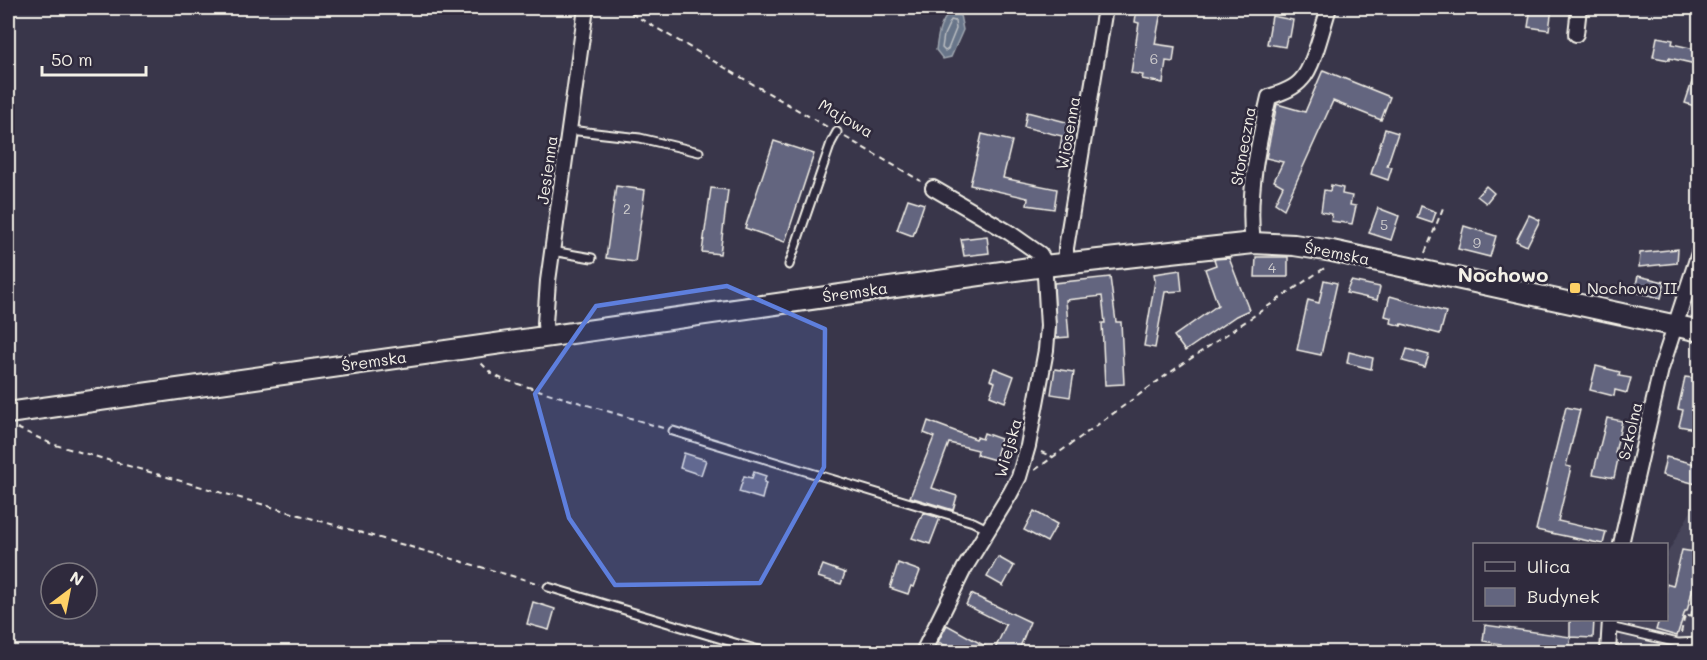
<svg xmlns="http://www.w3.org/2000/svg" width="1707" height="660" font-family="Mali,sans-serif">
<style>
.built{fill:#46445a}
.water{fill:#677489;stroke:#9fa6af;stroke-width:1.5}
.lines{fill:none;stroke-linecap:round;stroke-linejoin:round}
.shore{stroke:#bcbfc2;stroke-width:1.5}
.building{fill:#63657f;stroke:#f4f1e8;stroke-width:1.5}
.lane-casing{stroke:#f4f1e8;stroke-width:11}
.street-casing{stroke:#f4f1e8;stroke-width:18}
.secondary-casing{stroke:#f4f1e8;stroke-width:24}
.path{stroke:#f4f1e8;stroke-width:2;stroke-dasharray:6 4.5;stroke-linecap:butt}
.lane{stroke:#2f2a3d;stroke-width:7}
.street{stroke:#2f2a3d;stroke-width:14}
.secondary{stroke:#2f2a3d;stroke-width:20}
.marked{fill:#5e7fdd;fill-opacity:0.2;stroke:#5e7fdd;stroke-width:4.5;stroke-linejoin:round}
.poi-dot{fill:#ffd166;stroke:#2f2a3d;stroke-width:2}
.labels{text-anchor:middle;stroke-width:5;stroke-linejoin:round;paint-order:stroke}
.number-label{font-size:14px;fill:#d0cece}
.street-label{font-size:16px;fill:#f4f1e8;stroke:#2f2a3d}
.poi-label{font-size:16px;fill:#f4f1e8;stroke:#2f2a3d;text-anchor:start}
.quarter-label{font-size:20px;font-weight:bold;fill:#f4f1e8;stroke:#2f2a3d}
</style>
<rect width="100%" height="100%" fill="#39364a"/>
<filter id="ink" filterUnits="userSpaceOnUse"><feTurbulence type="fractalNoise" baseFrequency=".0167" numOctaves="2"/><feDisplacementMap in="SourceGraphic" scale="12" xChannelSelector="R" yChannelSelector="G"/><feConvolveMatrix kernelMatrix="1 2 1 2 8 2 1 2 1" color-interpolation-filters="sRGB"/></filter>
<g filter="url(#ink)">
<!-- built -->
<path class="built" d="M1699,497v155h-78v-32h45l1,-66z"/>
<!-- water -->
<path class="water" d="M951,12l9,3 3,15 -12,27 -8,2 -7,-9c2,-14 3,-28 15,-38z"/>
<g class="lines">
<!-- shore -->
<path class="shore" d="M951,20l4,1 1,8 -8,20 -3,2 -3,-3 2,-13z"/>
</g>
<!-- building -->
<g class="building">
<path d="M1137,8h21v3l3,1 -6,32 20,3 -2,15 -7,-1 -3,22 -21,-4 1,-4 -12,-2 8,-50 -4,-1z"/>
<path d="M1531,8h21l-3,22 -21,-3z"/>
<path d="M1272,16l21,4 -3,17h-3l-2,10 -18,-3z"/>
<path d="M1657,37l16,3 -1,4 28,6v15l-31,-7v2l-16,-3z"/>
<path d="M1697,67h3v41l-15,-5z"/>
<path d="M1323,70l67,27 -9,23 -48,-19 -49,108 -9,-6 8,-17 -9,-5 9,-19 -17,-4 11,-54 28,8z"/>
<path d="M1027,112l47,12 -4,14 3,1 -3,24 -12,-2 4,-25 -38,-9z"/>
<path d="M1385,129l13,4 -11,33 5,1 -4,13 -17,-6z"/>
<path d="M982,134l30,7 -9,37 54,11 -3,20 -27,-4 1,-7 -58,-13z"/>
<path d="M774,141l40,13 -29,88 -40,-14z"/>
<path d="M1331,185l12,3 -1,6 10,2 -2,9 6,1 -4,18 -21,-3 1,-7 -11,-2 3,-22 6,1z"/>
<path d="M616,186l29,4 -10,72 -29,-4z"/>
<path d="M1486,186l8,7 -8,10 -9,-7z"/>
<path d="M711,188l17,2 -8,64 -18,-2z"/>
<path d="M908,199l16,5 -11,32 -16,-6z"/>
<path d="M1421,206l15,6 -4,11 -15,-5z"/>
<path d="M1378,208l21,8 -8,24 -22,-7z"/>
<path d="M1529,215l11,5 -13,26 -11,-5z"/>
<path d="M1464,226l32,10 -6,21 -32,-8z"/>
<path d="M987,236l2,17 -25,3 -3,-17z"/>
<path d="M1678,249l-1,14 -38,4 1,-14z"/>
<path d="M1256,257h32v20h-33z"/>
<path d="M1229,258l20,52 -13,6 -51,35 -11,-15 44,-31 -13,-36 11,-4 -2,-6z"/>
<path d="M1180,270l2,21 -17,1 -10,56 -11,-2 11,-65 -1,-7z"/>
<path d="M1638,276l27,6 -4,16 -27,-6z"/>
<path d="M1110,277l6,45h5l3,62 -19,1 -3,-62h3l-3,-27 -36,4 3,37 -13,1 -2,-55z"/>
<path d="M1324,280l13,3 -16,72 -24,-5 11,-50 11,3z"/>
<path d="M1351,281l29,6 -3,13 -31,-7z"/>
<path d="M1390,296l56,16 -6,22 -38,-10 -1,2 -10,-3 1,-5 -7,-2z"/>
<path d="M1407,349l22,6 -4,12 -22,-6z"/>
<path d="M1349,352l24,6 -2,11 -24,-6z"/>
<path d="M1596,366l24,6 -1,4 12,2 -4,15 -12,-3 -1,6 -24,-6z"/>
<path d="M994,368l20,8 -9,26 -15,-6 5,-14 -5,-2z"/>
<path d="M1055,369l19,3 -4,25 -19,-3z"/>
<path d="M1685,377l15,2v35l-2,-1 -3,16 -16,-3 4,-16 -5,-1z"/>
<path d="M1566,407l14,3 -14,56 5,1 -13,54 48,11 -3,12 -67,-14z"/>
<path d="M1607,418l15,3 -7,32 4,1 -5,24 -21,-4z"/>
<path d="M928,421l48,18 1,-2 5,2 2,-6 17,6 -6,21 -18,-5 1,-5 -29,-7 -17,45 25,8 -4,14 -43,-13 24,-60 -10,-4z"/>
<path d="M684,453l22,7 -5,15 -21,-7z"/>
<path d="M1666,457l34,8v20l-38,-10z"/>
<path d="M754,472l12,4 -2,6 2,1 -4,16 -23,-7 5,-16 8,2z"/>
<path d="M1034,511l23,13 -10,18 -23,-12z"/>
<path d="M923,513l17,5 -10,26 -18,-6z"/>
<path d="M1682,550l18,3v28l-5,-1 -8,31h-2l-8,25 -21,-6 3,-10h7v-36l7,2z"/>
<path d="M998,557l16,9 -11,20 -16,-9z"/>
<path d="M898,563l22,8 -6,16 -3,-1 -3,8 -18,-6z"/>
<path d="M823,565l22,8 -4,11 -23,-7z"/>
<path d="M971,594l59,28 -12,30h-49l-12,-6 -3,4 -16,-8 9,-17 47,26 12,-26 -40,-20z"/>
<path d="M533,602l22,7 -6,21 -22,-6z"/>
<path d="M1570,620h24l-1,18 -22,-1 -3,15 -41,-5v5h-28l2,-8 -18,-3 2,-16 85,12z"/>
</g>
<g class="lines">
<!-- lane casing -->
<g class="lane-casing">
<g id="lane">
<path d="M569,130l71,8 59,14"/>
<path d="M552,251l40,7"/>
<path d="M789,265l42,-122 6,-11"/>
<path d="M673,431l300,91 14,7"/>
<path d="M548,587l217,65"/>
<path d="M1610,627l68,16 22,-1"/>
</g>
</g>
<!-- street casing -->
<g class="street-casing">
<g id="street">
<path d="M1576,34l3,-26"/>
<path d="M1253,243c-6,-48 5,-99 16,-146 11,-4 25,-8 33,-18 12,-12 21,-54 27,-71"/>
<path d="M1066,264v-16l39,-240"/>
<path d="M546,337l-1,-14 3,-42 38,-273"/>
<path d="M1621,544l40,-175 39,-119"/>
<path d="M923,652l41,-83 46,-75 9,-17 9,-31 18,-96 2,-24 -3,-50 -1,-15 -4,-7 -30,-21 -77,-45"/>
<path d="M1608,652l2,-32"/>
</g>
</g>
<!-- secondary casing -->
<g class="secondary-casing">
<path id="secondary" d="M8,413l1036,-147 209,-23 41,2 38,6 368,80"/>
</g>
<!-- path -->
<g class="path">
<path d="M622,8l205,119"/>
<path d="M845,137l76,44"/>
<path d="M1425,253l18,-45"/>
<path d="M481,363l11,11 10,5 161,49"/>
<path d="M17,428l35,16 488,140"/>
<path d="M1041,452l12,5"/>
<path d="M1035,470l130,-94 161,-109"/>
<path d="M1693,606l5,-20h2"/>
<path d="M1691,617l2,-11 7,1"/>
<path d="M1681,633l4,-18 15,4"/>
</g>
<!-- lane -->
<use href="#lane" class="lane"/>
<!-- street -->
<use href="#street" class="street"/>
<!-- secondary -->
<use href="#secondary" class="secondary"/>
</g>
</g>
<!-- marked area -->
<path class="marked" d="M727,286l98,43 -1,138 -64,116 -145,2 -46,-67 -34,-124 61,-88z"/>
<!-- markers -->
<rect class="poi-dot" x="1569" y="282" width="12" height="12" rx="3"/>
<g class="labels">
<!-- number labels -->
<g class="number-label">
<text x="1154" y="64">6</text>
<text x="627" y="214">2</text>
<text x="1384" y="230">5</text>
<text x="1477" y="248">9</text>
<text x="1272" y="273">4</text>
</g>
<!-- street labels -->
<g class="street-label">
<text transform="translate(846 118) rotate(30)" y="6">Majowa</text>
<text transform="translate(1068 133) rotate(-80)" y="6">Wiosenna</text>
<text transform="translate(1243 146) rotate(-80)" y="6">Słoneczna</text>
<text transform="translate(547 170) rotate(-82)" y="6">Jesienna</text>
<text transform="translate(1337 253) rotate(11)" y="6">Śremska</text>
<text transform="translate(855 292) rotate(-8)" y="6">Śremska</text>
<text transform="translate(374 361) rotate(-8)" y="6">Śremska</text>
<text transform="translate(1630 431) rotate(-77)" y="6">Szkolna</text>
<text transform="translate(1008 448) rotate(-74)" y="6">Wiejska</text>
</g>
<!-- poi labels -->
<g class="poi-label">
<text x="1587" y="294">Nochowo II</text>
</g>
<!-- quarter labels -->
<g class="quarter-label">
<text x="1503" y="282">Nochowo</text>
</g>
</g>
<!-- margin -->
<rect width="1707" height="660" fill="none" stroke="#2f2a3d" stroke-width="30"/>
<rect x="15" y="15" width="1677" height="630" fill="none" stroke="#f4f1e8" stroke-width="2" filter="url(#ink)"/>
<!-- legend -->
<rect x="1473" y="543" width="195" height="78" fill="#2f2a3d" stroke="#7e7a81" stroke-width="1.5"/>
<rect x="1485" y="562" width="30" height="9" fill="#2f2a3d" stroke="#7e7a81" stroke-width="1.5"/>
<text x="1527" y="573" font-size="18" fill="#f4f1e8">Ulica</text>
<rect x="1485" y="588" width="30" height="18" fill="#63657f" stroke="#7e7a81" stroke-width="1.5"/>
<text x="1527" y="603" font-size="18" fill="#f4f1e8">Budynek</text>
<!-- north arrow -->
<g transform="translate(69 591) rotate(32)"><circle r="28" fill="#2f2a3d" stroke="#7e7a81" stroke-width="1.5"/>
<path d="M0-4.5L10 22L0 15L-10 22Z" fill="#ffd166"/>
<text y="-9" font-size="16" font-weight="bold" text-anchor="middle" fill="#f4f1e8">N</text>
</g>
<!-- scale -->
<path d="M42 66v9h104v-9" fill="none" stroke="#f4f1e8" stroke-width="3"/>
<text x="51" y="66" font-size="18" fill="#f4f1e8" stroke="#2f2a3d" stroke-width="4.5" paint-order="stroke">50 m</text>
</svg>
